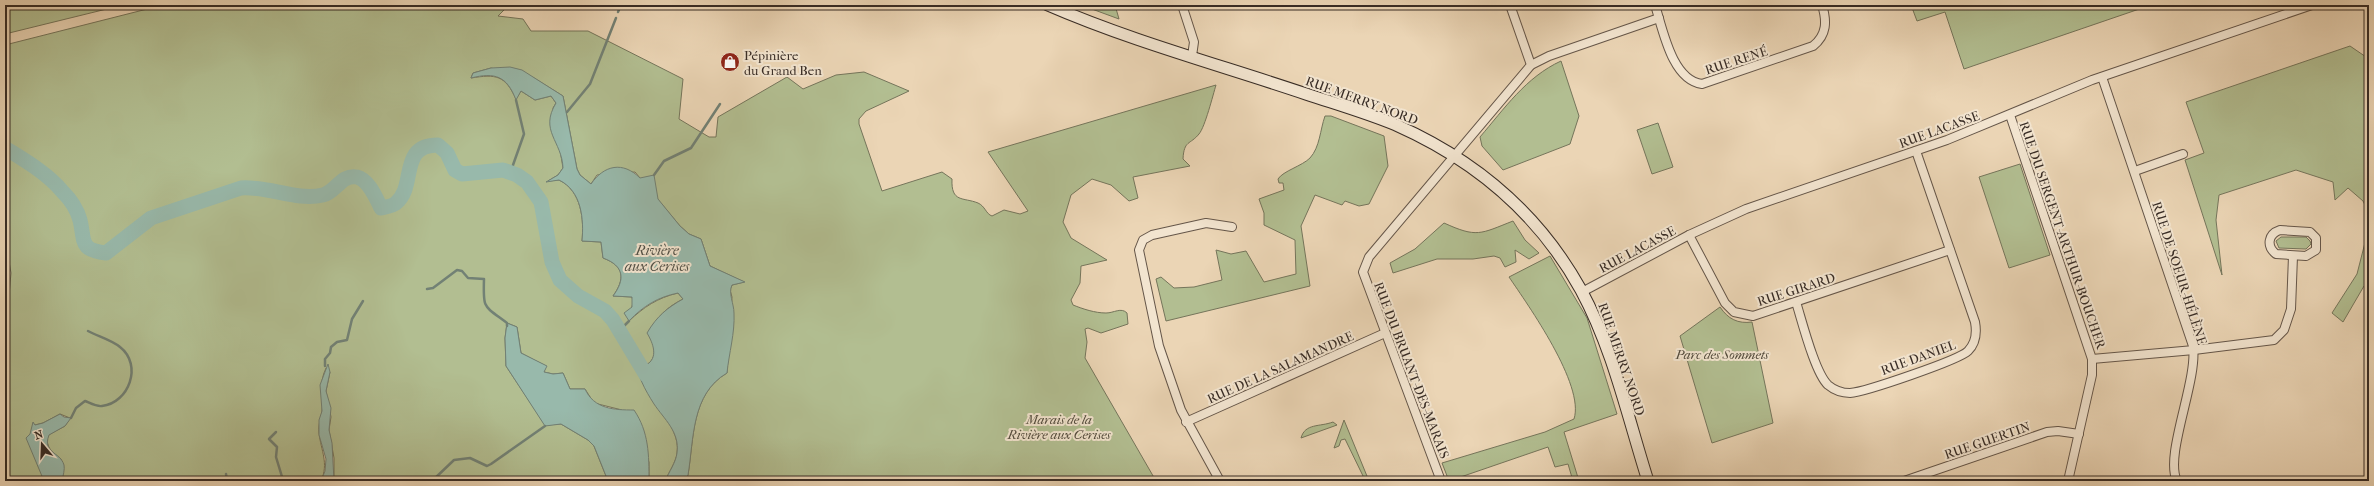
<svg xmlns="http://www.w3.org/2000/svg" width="2374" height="486" font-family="'IM FELL French Canon',serif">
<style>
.green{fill:#b2be91;stroke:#75755b}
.water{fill:#98b9ab;stroke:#728175}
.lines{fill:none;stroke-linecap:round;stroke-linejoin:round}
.stream{stroke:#728175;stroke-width:2.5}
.river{stroke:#98b9ab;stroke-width:15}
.minor-casing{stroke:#655649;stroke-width:10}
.secondary-casing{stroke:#382c25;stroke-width:13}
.minor{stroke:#f2e4cf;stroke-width:8}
.secondary{stroke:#f2e4cf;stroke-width:11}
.labels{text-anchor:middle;stroke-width:4;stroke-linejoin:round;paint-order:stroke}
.poi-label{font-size:13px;fill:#382c25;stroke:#f2e4cf;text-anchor:start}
.street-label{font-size:13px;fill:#382c25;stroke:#f2e4cf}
.park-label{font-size:13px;font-style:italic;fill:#50493b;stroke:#f2e4cf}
.water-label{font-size:14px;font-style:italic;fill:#504f46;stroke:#f2e4cf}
</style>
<rect width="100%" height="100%" fill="#ebd5b5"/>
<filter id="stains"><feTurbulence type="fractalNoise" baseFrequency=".005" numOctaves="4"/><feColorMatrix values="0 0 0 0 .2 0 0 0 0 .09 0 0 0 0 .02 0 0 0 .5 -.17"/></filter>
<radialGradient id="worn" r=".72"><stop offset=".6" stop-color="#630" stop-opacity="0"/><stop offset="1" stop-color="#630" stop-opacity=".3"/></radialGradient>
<!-- green -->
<g class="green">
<path d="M5,5h118l-118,29z"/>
<path d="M163,5h346l-11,11 25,3 8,12h57l95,48 -4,40 30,18h7l2,-20 69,-40 16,12 33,-14 28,-3 45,19 -43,20 -7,8v5l23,67 60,-19 10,7c-1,24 11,18 26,24 7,3 8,11 14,13l12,-6 16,4 8,-3 -40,-59 228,-67c-3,10 -11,42 -17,49 -9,11 -15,6 -16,25l7,7 -57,11 5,21 -9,3 -18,-16 -19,-6 -21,16 -8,27 8,16 36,22 -26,6 -1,17 -9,17 2,5c10,4 22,8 33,8 8,0 15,-6 21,0l1,11 -27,9 -13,-5 -3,1 2,13 -2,16 71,123h-471l3,-6c6,-37 3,-81 39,-102l5,-76 -2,-7 2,-5 12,-3 -34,-16 -9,-27 -12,-5 -9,-8 -45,-54 -38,3 -6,9 -11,-9 -3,-6 -14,-73 -29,-18 -43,-10 -18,5 -2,5c25,-4 34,-3 45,21l5,-8 14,9 16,-4 5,7 -3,5 10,60 -5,7 -10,6 11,-1c23,11 25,40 23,61l19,1 2,16c22,8 22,21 10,38l19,1 1,5 -4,19c15,-14 28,-23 49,-28l5,6c-16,8 -26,18 -35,34 6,10 11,25 -2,32l-10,-7c3,37 46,65 41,95 -1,9 -8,19 -12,28h-16v-19l-27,-52 -28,-7 -9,-14h-15l-7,-16 -10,1 -9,-2 2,-6 -25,-13 -4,-26 -10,-4 -2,15 1,28 39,59 16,-1 27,16 6,6 14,35h-274v-23l-5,-28 2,-13 -5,-26 4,-19 -4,-4c-8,17 -2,27 -4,43 -1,8 -4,13 -3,22 2,18 10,30 2,48h-259l-1,-22c-9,-7 -16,-12 -13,-24l17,-9 5,-8 -10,-4 -17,9 -8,2 -2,-2 11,58h-39v-177l4,-9 2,-22 -6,-35v-193z"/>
<path d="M1081,5h34l4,14z"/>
<path d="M1911,5h240l-187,64 -19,-57 -28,9z"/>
<path d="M2350,46l19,13v154l-6,-12 -15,-13 -13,12 -2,-18 -37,-12 -77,25 -3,25 6,55 -37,-115 19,-7 -18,-51z"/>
<path d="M1561,61l18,55 -9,28 -67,26 -21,-24 -2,-9c24,-28 46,-60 81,-76z"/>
<path d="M1325,116h6l53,20 4,30 -19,38 -10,2 -14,-5 -3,4 -27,-10 -14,31 9,60 -144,35 -10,-42 5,-2 13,11 20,-1 28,-7 -6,-30 15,4 15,-3 18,31 32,-8 -1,-34 -31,-15v-12l-5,-14 25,-9 -1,-7h-4l-1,-4c5,-8 24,-13 32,-21 10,-11 10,-28 15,-42z"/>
<path d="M1658,123l15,44 -21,7 -15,-44z"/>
<path d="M2020,164l30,91 -41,13 -30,-91z"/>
<path d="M1513,221l12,19 14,13 -10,6 -14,-9 1,12 -11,5 -5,-9 -6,-2 -21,3h-36l-44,14 -3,-10 25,-14 29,-26c33,15 36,11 69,-2z"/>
<path d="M2369,227l-1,59h-4l-21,36 -11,-9 25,-39z"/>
<path d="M2281,237h25l4,4 1,3 -5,5 -27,-1 -3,-7z"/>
<path d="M1550,256l37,62 30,96 -53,18 15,49h-6l-5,-17 -13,3 -7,-20 -99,34 -7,-18 103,-31 29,-13c11,-34 -46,-114 -65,-142z"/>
<path d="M1720,307c8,12 18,17 32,15l21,101 -61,20 -32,-107z"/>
<path d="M1344,420l25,61h-11l6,-3 -19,-39 -4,1 -2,6 -5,2z"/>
<path d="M1333,422l4,3 -36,13c4,-15 19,-11 32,-16z"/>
</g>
<!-- water -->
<g class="water">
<path d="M510,67l12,3 41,26 14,73 3,6 11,9c13,-19 32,-23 49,-6l14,-3 4,24 22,27 9,8 12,5 9,27 35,16 -13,3c-4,8 2,19 2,28 1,20 -5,40 -7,60 -36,21 -33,66 -39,102l-3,6h-20c4,-9 11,-19 12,-28 3,-21 -13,-34 -23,-49 -9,-14 -17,-29 -19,-46l11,7c13,-7 7,-22 1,-32 10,-17 20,-25 36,-34l-5,-6c-20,4 -35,13 -49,28l-5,-8 8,-6v-10l-19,-1c12,-16 12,-30 -10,-38l-2,-16 -19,-1c2,-21 0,-50 -23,-61l-13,2 12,-7 5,-7c-1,-27 -24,-37 -7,-65l-5,-7 -16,4 -14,-9 -5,9c-9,-24 -21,-28 -45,-22l2,-5 18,-5z"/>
<path d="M507,323l10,4 4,26 26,13 -3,6 9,2 10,-1 7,16h15c9,20 29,21 49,21 15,22 15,45 15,71h-41l-14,-35 -6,-6 -27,-16 -16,2 -39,-60 -1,-28z"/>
<path d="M328,364l2,8 -4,19 5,17 -2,22 3,13 2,38h-13l4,-10 1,-12 -7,-24v-15l3,-9 -2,-26z"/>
<path d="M60,414l4,3 7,1 -6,8 -16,9c-7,19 11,16 15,30 1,4 -1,11 -2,16h-18l-18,-43 4,-4 3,-12 2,3 8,-2z"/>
</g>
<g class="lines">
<!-- stream -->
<g class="stream">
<path d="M618,12l3,-7"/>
<path d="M567,112l23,-28 26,-66"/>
<path d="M512,173l1,-8 11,-31 -8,-34"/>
<path d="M654,175l10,-14 27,-13 29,-44"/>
<path d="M427,289l6,-1 24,-18 5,1 6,7 16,1c-1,30 -1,26 23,44v3"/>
<path d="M620,330l9,-9"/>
<path d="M325,366v-7l5,-6 1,-6 6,-5 10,-2 5,-21 11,-18"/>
<path d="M71,418l5,-10 9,-7c5,2 12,6 17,5 27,-3 41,-41 18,-59 -8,-7 -23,-11 -32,-16"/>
<path d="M276,432l-7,7 8,8 -1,10 7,23"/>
<path d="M226,474l1,7"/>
<path d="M432,481l22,-21 16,-2 17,8 4,-2 54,-38"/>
</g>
<!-- river -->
<path class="river" d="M5,148c19,12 42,25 57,43 8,8 15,18 18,29 5,21 -1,30 26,33l45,-35 90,-30c28,-2 55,13 82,7 13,-3 18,-21 34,-18 12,3 19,21 24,31 5,-1 12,-2 15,-5 21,-17 2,-58 42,-58l9,8 8,17 7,4 41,-4 14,5 10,7 14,20 11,60 8,18 18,16 27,15 8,9 33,55"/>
<!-- minor casing -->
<g class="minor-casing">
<g id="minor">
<path d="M1182,5l12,37 -2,14"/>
<path d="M1655,5c8,25 17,75 47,79l111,-38c14,-11 14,-25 9,-41"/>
<path d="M1531,65l18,-9 110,-38"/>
<path d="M2102,77l91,269c5,35 -29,109 -16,135"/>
<path d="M2010,115l82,244v16l-24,106"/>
<path d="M2135,171l48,-17"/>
<path d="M2280,230l30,2 6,6v12l-10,6 -30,-2c-10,-8 -8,-20 4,-24z"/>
<path d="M1689,235l36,68 9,9 19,4 197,-66"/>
<path d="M1582,292l107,-57 57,-26 201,-69 145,-60 220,-75"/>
<path d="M1796,302c6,19 19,71 32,83 6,5 14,8 22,8 15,-1 109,-33 118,-42 8,-8 9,-18 7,-29l-59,-171"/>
<path d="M2092,359l102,-9 80,-10 10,-10 7,-21 2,-53"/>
<path d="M1186,422l199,-89"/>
<path d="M1220,481l-39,-71 -22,-64 -20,-96 4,-10 9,-5 54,-12 26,4"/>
<path d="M1441,481l-78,-209 6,-15 162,-192 -21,-60"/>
<path d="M1904,481l143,-49 11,-1 21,3"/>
</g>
</g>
<!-- secondary casing -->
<g class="secondary-casing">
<path id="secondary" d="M1048,5c83,36 172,60 258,89 30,10 61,19 90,31 79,35 143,89 185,165 32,59 47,128 67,191"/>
</g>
<!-- minor -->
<use href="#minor" class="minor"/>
<!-- secondary -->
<use href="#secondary" class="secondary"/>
</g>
<!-- icons -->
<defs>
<g id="shop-disc" transform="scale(1)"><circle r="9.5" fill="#8f2418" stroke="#f2e4cf"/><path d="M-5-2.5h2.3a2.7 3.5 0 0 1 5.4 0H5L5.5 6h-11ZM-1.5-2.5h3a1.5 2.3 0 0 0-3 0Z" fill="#fff"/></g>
</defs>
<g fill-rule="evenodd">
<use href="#shop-disc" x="730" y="62"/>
</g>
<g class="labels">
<!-- poi labels -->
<g class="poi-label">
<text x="744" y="60">Pépinière<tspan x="744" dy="15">du Grand Ben</tspan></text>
</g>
<!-- street labels -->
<g class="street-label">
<text transform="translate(1736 60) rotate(-18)" y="5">RUE RENÉ</text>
<text transform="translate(1362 100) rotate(20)" y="5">RUE MERRY NORD</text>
<text transform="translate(1939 129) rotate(-20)" y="5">RUE LACASSE</text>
<text transform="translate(2063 235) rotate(71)" y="5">RUE DU SERGENT-ARTHUR-BOUCHER</text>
<text transform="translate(1637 249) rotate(-28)" y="5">RUE LACASSE</text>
<text transform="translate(2180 273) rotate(72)" y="5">RUE DE SOEUR-HÉLÈNE</text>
<text transform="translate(1796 289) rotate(-18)" y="5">RUE GIRARD</text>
<text transform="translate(1918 357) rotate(-20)" y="5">RUE DANIEL</text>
<text transform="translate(1622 359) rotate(71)" y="5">RUE MERRY NORD</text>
<text transform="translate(1280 367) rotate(-24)" y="5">RUE DE LA SALAMANDRE</text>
<text transform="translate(1412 370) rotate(69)" y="5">RUE DU BRUANT-DES-MARAIS</text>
<text transform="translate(1987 440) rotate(-19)" y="5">RUE GUERTIN</text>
</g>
<!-- park labels -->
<g class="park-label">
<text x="1722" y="359">Parc des Sommets</text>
<text x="1059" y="424">Marais de la<tspan x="1059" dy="15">Rivière aux Cerises</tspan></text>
</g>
<!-- water labels -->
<g class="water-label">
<text x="657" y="255">Rivière<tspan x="657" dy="16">aux Cerises</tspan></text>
</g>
</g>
<!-- margin -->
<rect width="2374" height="486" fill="none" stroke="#ebd5b5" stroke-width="20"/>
<rect x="6" y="6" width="2362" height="474" fill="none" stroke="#382c25" stroke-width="2"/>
<rect x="10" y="10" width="2354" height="466" fill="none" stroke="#382c25"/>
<!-- north arrow -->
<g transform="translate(42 444) rotate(341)" stroke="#f2e4cf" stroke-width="3" paint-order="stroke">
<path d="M0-3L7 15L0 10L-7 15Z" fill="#382c25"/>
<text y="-6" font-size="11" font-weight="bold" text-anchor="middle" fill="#382c25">N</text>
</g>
<rect width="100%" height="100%" filter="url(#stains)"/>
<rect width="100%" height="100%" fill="url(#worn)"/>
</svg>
